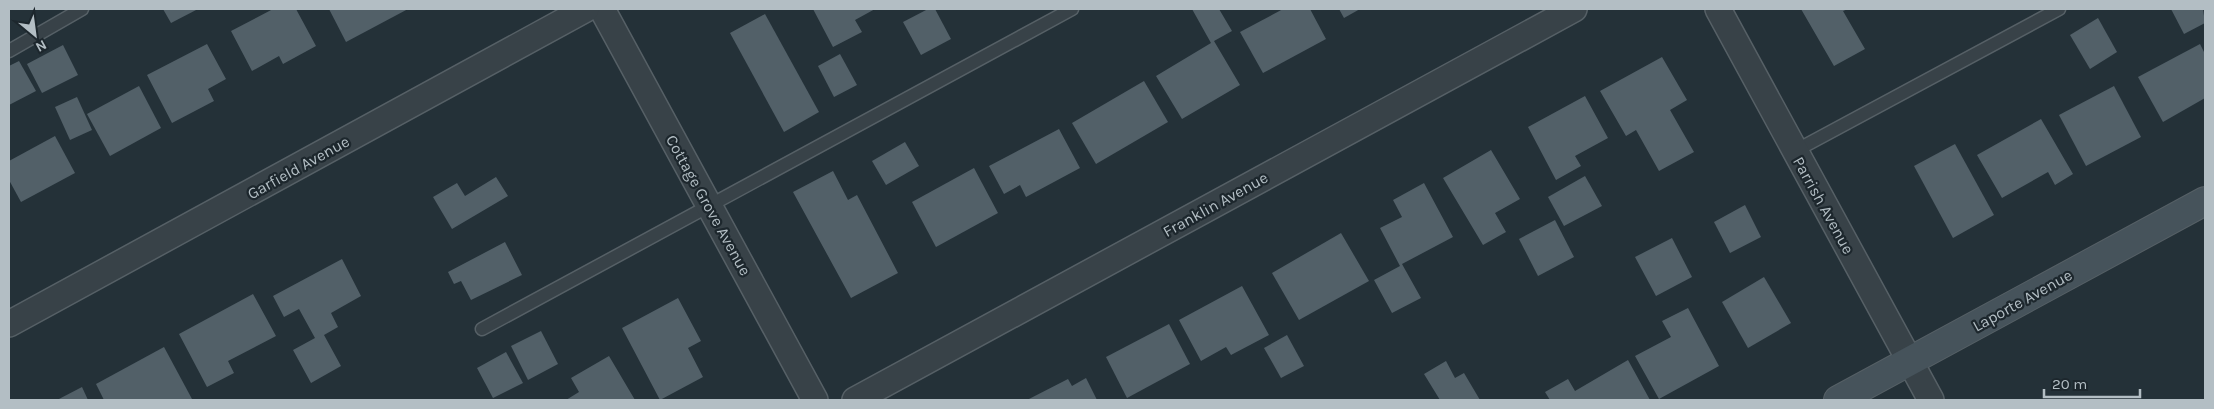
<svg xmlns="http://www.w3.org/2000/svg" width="2214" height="409" font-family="Karla,sans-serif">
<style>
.building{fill:#526068}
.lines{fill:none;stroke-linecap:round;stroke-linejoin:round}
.lane-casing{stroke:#566066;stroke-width:15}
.street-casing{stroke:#566066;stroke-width:28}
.secondary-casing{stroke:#566066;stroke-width:30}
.lane{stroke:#384248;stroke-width:12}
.street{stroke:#384248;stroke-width:25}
.secondary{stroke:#46535b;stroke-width:28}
.labels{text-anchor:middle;stroke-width:4.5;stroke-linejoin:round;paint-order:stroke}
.street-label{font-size:16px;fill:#b3bec4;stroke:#1d272d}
</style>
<rect width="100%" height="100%" fill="#243138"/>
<!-- building -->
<g class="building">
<path d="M163,9h35l-27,14z"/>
<path d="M273,9h23l20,37 -33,18 -4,-8 -27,15 -21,-40z"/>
<path d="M329,9h79l-62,33z"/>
<path d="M813,9h62l-20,11 7,12 -29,15z"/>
<path d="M928,9h7l16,30 -30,16 -18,-33z"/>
<path d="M1192,9h27l13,22 -18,10 26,44 -58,34 -26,-43 55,-33z"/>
<path d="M1283,9h27l16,30 -63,34 -23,-41z"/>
<path d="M1339,9h21l-16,9z"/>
<path d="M1801,9h47l-5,2 22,38 -31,17z"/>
<path d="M2171,9h32l2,14 -21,11z"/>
<path d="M765,14l54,98 -35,20 -54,-99z"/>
<path d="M2098,18l19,34 -27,17 -20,-34z"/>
<path d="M207,44l19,35 -18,10 6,12 -42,22 -25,-48z"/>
<path d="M2200,44l5,10v44l-42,24 -25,-45z"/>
<path d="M63,45l15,30 -36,18 -15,-29z"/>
<path d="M840,54l17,31 -23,12 -16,-31z"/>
<path d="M1662,57l25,43 -17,10 24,42 -35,19 -23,-41 -10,6 -26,-45z"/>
<path d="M19,61l17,30 -27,14v-39z"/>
<path d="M1144,81l24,41 -72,42 -24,-41z"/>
<path d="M139,86l22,42 -51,28 -23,-42z"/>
<path d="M2114,86l27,51 -55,29 -27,-51z"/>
<path d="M1585,96l23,42 -33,18 6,10 -25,14 -28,-53z"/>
<path d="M77,97l15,33 -22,10 -15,-33z"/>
<path d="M2041,119l32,55 -18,11 -7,-13 -46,26 -25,-43z"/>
<path d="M1059,129l21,39 -54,29 -6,-12 -16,9 -15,-28z"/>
<path d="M55,136l20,37 -54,29 -12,-22v-19z"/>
<path d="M905,142l14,24 -33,19 -14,-24z"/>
<path d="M1955,144l39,71 -41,23 -39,-72z"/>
<path d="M1491,150l29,49 -25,14 11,19 -23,13 -40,-67z"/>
<path d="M974,168l24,45 -62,34 -24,-45z"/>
<path d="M833,171l15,29 9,-5 41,78 -47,25 -58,-106z"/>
<path d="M1585,176l17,30 -38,20 -16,-29z"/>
<path d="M496,177l12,19 -56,33 -19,-32 24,-14 8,13z"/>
<path d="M1424,183l29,54 -51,27 19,34 -29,15 -18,-33 26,-14 -20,-38 22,-11 -9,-17z"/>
<path d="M1745,205l16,32 -31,16 -16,-31z"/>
<path d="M1555,220l19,37 -36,19 -19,-37z"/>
<path d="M1341,233l28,48 -70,39 -27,-47z"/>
<path d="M1672,238l20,39 -36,19 -21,-39z"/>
<path d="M505,242l17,33 -51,25 -10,-19 -7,3 -6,-12z"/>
<path d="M342,259l19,37 -30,17 7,14 -14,8 17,31 -30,17 -18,-33 22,-12 -16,-29 -15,8 -11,-21z"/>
<path d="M1764,277l27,46 -43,25 -26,-46z"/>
<path d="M1242,286l27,49 -38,20 -5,-8 -25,14 -22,-41z"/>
<path d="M253,294l23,42 -48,25 6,12 -27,14 -28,-53z"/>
<path d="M678,298l23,43 -13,7 15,29 -43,23 -38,-72z"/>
<path d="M1688,308l31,58 -60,33 -24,-43 36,-19 -9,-16z"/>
<path d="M1169,324l21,40 -63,34 -21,-41z"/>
<path d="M541,331l17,33 -30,16 -17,-34z"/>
<path d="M1287,335l17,31 -23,12 -17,-30z"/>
<path d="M164,347l28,52 -88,1 -8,-16z"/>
<path d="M506,352l17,31 -30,15 -16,-30z"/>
<path d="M609,356l26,44h-69l13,-8 -8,-14z"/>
<path d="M1628,360l22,40h-100l-5,-8 23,-13 7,12z"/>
<path d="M1446,361l9,17 9,-5 16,27h-40l-16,-26z"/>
<path d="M1086,378l11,22h-70l41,-21 4,7z"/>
<path d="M82,387l6,13h-31z"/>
</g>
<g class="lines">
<!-- lane casing -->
<g class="lane-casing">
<g id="lane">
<path d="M9,51l73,-42"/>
<path d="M1795,151l264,-142"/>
<path d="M482,329l590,-320"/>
</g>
</g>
<!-- street casing -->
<g class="street-casing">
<g id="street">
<path d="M602,9l213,391"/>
<path d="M1718,9l213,391"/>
<path d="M9,324l577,-315"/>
<path d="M855,400l719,-391"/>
</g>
</g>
<!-- secondary casing -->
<g class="secondary-casing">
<path id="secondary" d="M1838,400l367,-199"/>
</g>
<!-- lane -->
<use href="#lane" class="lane"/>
<!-- street -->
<use href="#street" class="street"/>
<!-- secondary -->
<use href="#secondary" class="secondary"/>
</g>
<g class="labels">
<!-- street labels -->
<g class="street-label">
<text transform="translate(298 167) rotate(-29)" y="6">Garfield Avenue</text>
<text transform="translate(1215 204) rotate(-29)" y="6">Franklin Avenue</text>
<text transform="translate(709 205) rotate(61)" y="6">Cottage Grove Avenue</text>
<text transform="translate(1824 205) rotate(61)" y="6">Parrish Avenue</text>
<text transform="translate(2022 300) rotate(-29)" y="6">Laporte Avenue</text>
</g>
</g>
<!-- border -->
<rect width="2214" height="409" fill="none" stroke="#b3bec4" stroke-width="20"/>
<!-- north arrow -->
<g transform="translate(35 35) rotate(151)" stroke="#1d272d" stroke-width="4" paint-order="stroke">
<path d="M0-4L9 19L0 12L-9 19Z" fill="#b3bec4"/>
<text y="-8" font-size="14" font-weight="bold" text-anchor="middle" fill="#b3bec4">N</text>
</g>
<!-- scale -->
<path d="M2044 389v8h96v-8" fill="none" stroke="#b3bec4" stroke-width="2.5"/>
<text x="2052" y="389" font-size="15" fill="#b3bec4" stroke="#1d272d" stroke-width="4" paint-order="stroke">20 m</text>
</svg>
